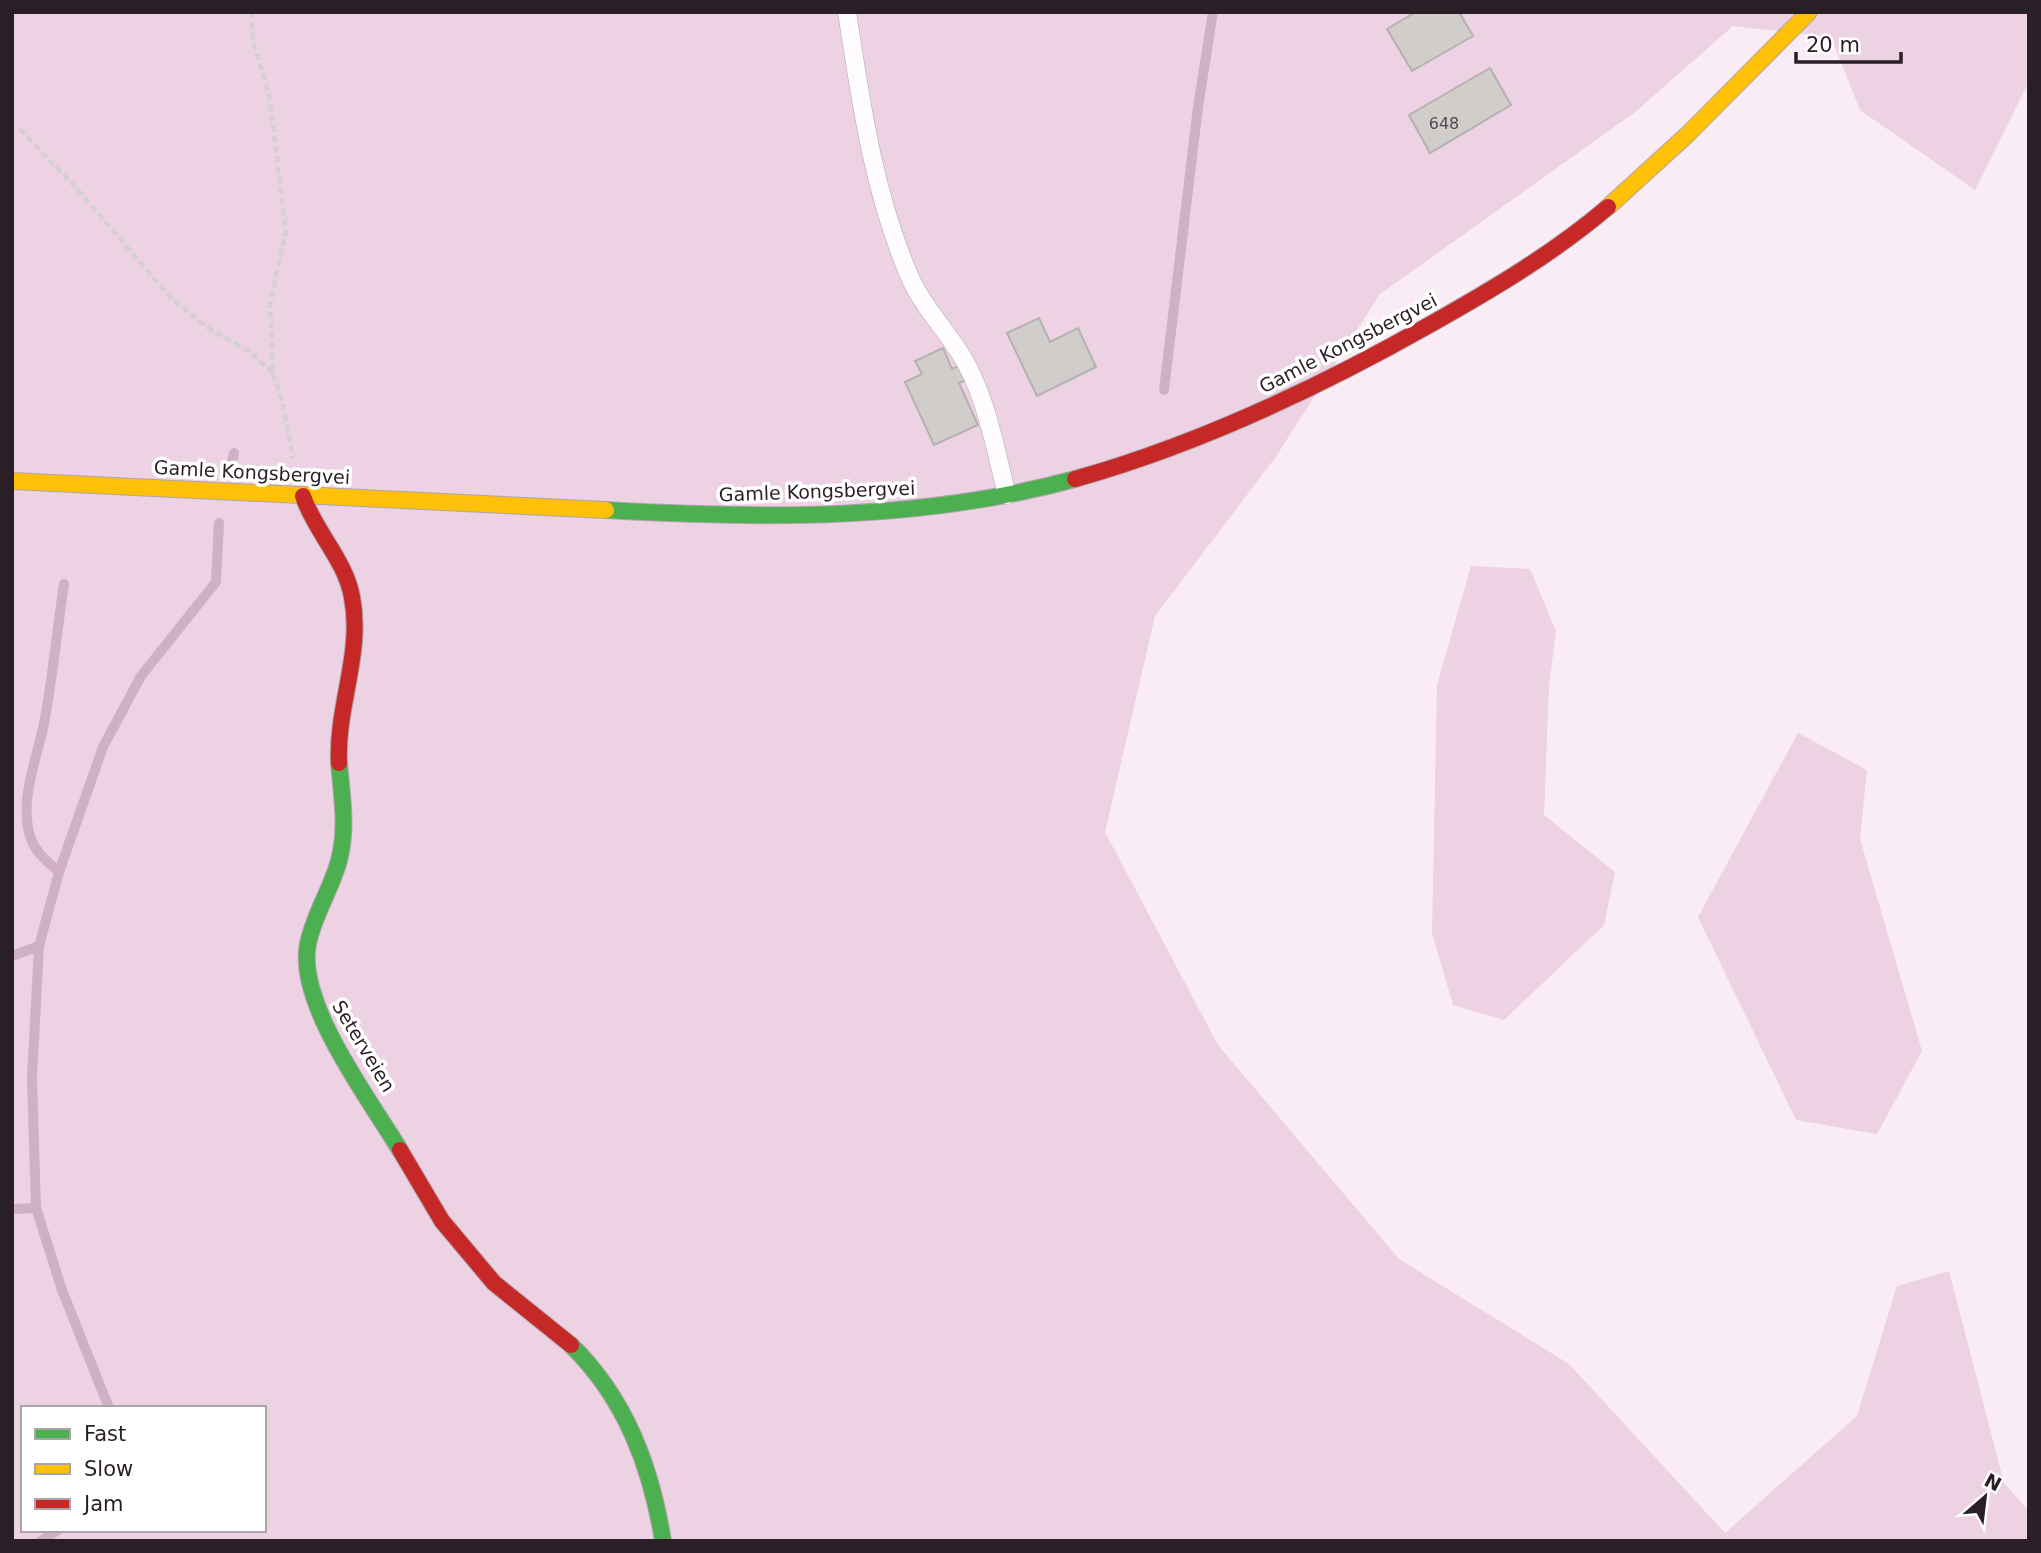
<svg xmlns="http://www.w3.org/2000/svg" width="2041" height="1553" font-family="'DejaVu Sans',sans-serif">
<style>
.green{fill:#ecd2e3;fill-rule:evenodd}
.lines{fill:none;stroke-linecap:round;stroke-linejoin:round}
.stream{stroke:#d1b0c7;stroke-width:10}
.building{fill:#d0cdcb;stroke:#b5b1b0;stroke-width:2}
.lane-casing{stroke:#afa4ac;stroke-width:19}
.fast-casing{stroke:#afa4ac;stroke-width:18}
.slow-casing{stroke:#afa4ac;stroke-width:18}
.jam-casing{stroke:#afa4ac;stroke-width:18}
.path{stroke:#d5d1d3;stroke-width:4.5;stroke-dasharray:7 3.5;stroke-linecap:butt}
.lane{stroke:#fefcfe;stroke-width:18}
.fast{stroke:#4caf50;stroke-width:16}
.slow{stroke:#ffc107;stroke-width:16}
.jam{stroke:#c62828;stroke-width:16}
.labels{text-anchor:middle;stroke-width:7;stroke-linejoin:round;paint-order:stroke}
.number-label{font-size:16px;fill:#544a4f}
.street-label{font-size:19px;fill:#2a1f26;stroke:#fff}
</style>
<rect width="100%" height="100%" fill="#f9ecf5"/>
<!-- green -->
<g class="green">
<path d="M12,12h2017v69l-54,109 -115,-80 -29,-73 -98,-11 -99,87 -254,181 -105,164 -120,158 -50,216 113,213 181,214 170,105 156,169 132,-117 40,-130 52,-15 55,212 25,28v30h-2017zM23,1408h241v122h-241z"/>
<path d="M1471,566l59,3 26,62 -7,55 -5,129 71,57 -11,53 -100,95 -51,-15 -21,-72 5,-248z"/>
<path d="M1798,733l69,37 -7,69 62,212 -45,83 -81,-14 -98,-203z"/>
</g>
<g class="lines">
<!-- stream -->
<g class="stream">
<path d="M1164,390l34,-283 15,-95"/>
<path d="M232,461l2,-8"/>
<path d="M59,872c-11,-10 -23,-19 -28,-33 -13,-38 6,-79 13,-116 9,-46 13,-93 20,-139"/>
<path d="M12,956l27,-10"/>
<path d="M12,1209l24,-1"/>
<path d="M109,1408l-47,-118 -26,-82 -4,-130 7,-132 20,-74 44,-125 38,-71 75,-94 3,-59"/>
<path d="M41,1541l17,-11"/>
</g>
</g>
<!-- building -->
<g class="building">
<path d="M1416,12h43l14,24 -61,35 -25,-42z"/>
<path d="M1490,68l21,37 -81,48 -21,-38z"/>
<path d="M1039,318l11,24 28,-14 18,39 -59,29 -30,-63z"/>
<path d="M943,348l9,21 7,-3 7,14 -7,3 19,42 -44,20 -29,-63 17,-8 -7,-13z"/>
</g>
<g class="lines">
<!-- lane casing -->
<g class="lane-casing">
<path id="lane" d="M847,12c14,91 27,185 65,270 15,31 41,55 56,85 20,39 28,85 39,128"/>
</g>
<!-- fast casing -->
<g class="fast-casing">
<g id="fast">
<path d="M606,510c159,9 315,11 469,-31"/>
<path d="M339,763c3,35 9,67 -1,101 -8,27 -25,53 -30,80 -12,59 62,156 92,206"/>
<path d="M571,1345c55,54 80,122 92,196"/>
</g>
</g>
<!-- slow casing -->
<g class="slow-casing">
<g id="slow">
<path d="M1608,207l80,-73 121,-122"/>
<path d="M12,481l594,29"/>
</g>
</g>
<!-- jam casing -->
<g class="jam-casing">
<g id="jam">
<path d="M1075,479c125,-35 243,-91 356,-155 62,-35 123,-71 177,-117"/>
<path d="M303,496c12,36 42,63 49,101 11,57 -16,110 -13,166"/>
<path d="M400,1150l42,71 52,62 77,62"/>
</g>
</g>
<!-- path -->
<g class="path">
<path d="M251,12l2,29 16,53 17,138 -16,71 3,71 9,27 11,57"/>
<path d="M20,129l58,61 92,107 38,31 42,24 23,21"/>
</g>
<!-- lane -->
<use href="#lane" class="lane"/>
<!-- fast -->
<use href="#fast" class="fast"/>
<!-- slow -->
<use href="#slow" class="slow"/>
<!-- jam -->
<use href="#jam" class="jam"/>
</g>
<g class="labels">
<!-- number labels -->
<g class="number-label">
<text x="1444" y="129">648</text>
</g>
<!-- street labels -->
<g class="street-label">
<text transform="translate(1348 343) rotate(-27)" y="7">Gamle Kongsbergvei</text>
<text transform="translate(252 472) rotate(3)" y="7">Gamle Kongsbergvei</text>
<text transform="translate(817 491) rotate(-2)" y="7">Gamle Kongsbergvei</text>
<text transform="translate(364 1046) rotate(59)" y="7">Seterveien</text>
</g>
</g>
<!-- border -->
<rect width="2041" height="1553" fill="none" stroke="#2a1f26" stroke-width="28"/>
<!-- legend -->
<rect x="21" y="1406" width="245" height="126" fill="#ffffff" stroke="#aaa5a8" stroke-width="2"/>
<rect x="35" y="1429" width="35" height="10" fill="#4caf50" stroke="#aaa5a8" stroke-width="2"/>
<text x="84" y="1441" font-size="21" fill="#2a1f26">Fast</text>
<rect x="35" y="1464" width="35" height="10" fill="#ffc107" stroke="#aaa5a8" stroke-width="2"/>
<text x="84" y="1476" font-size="21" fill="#2a1f26">Slow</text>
<rect x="35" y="1499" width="35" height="10" fill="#c62828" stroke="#aaa5a8" stroke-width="2"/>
<text x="84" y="1511" font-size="21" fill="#2a1f26">Jam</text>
<!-- north arrow -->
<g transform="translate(1985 1497) rotate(28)" stroke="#ffffff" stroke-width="5" paint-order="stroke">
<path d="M0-5L12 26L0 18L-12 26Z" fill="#2a1f26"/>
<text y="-10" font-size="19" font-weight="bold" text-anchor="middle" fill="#2a1f26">N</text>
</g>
<!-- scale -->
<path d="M1796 52v10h105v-10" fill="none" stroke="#2a1f26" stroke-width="3.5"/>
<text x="1806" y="52" font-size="21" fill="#2a1f26" stroke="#ffffff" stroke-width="5" paint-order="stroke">20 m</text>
</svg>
